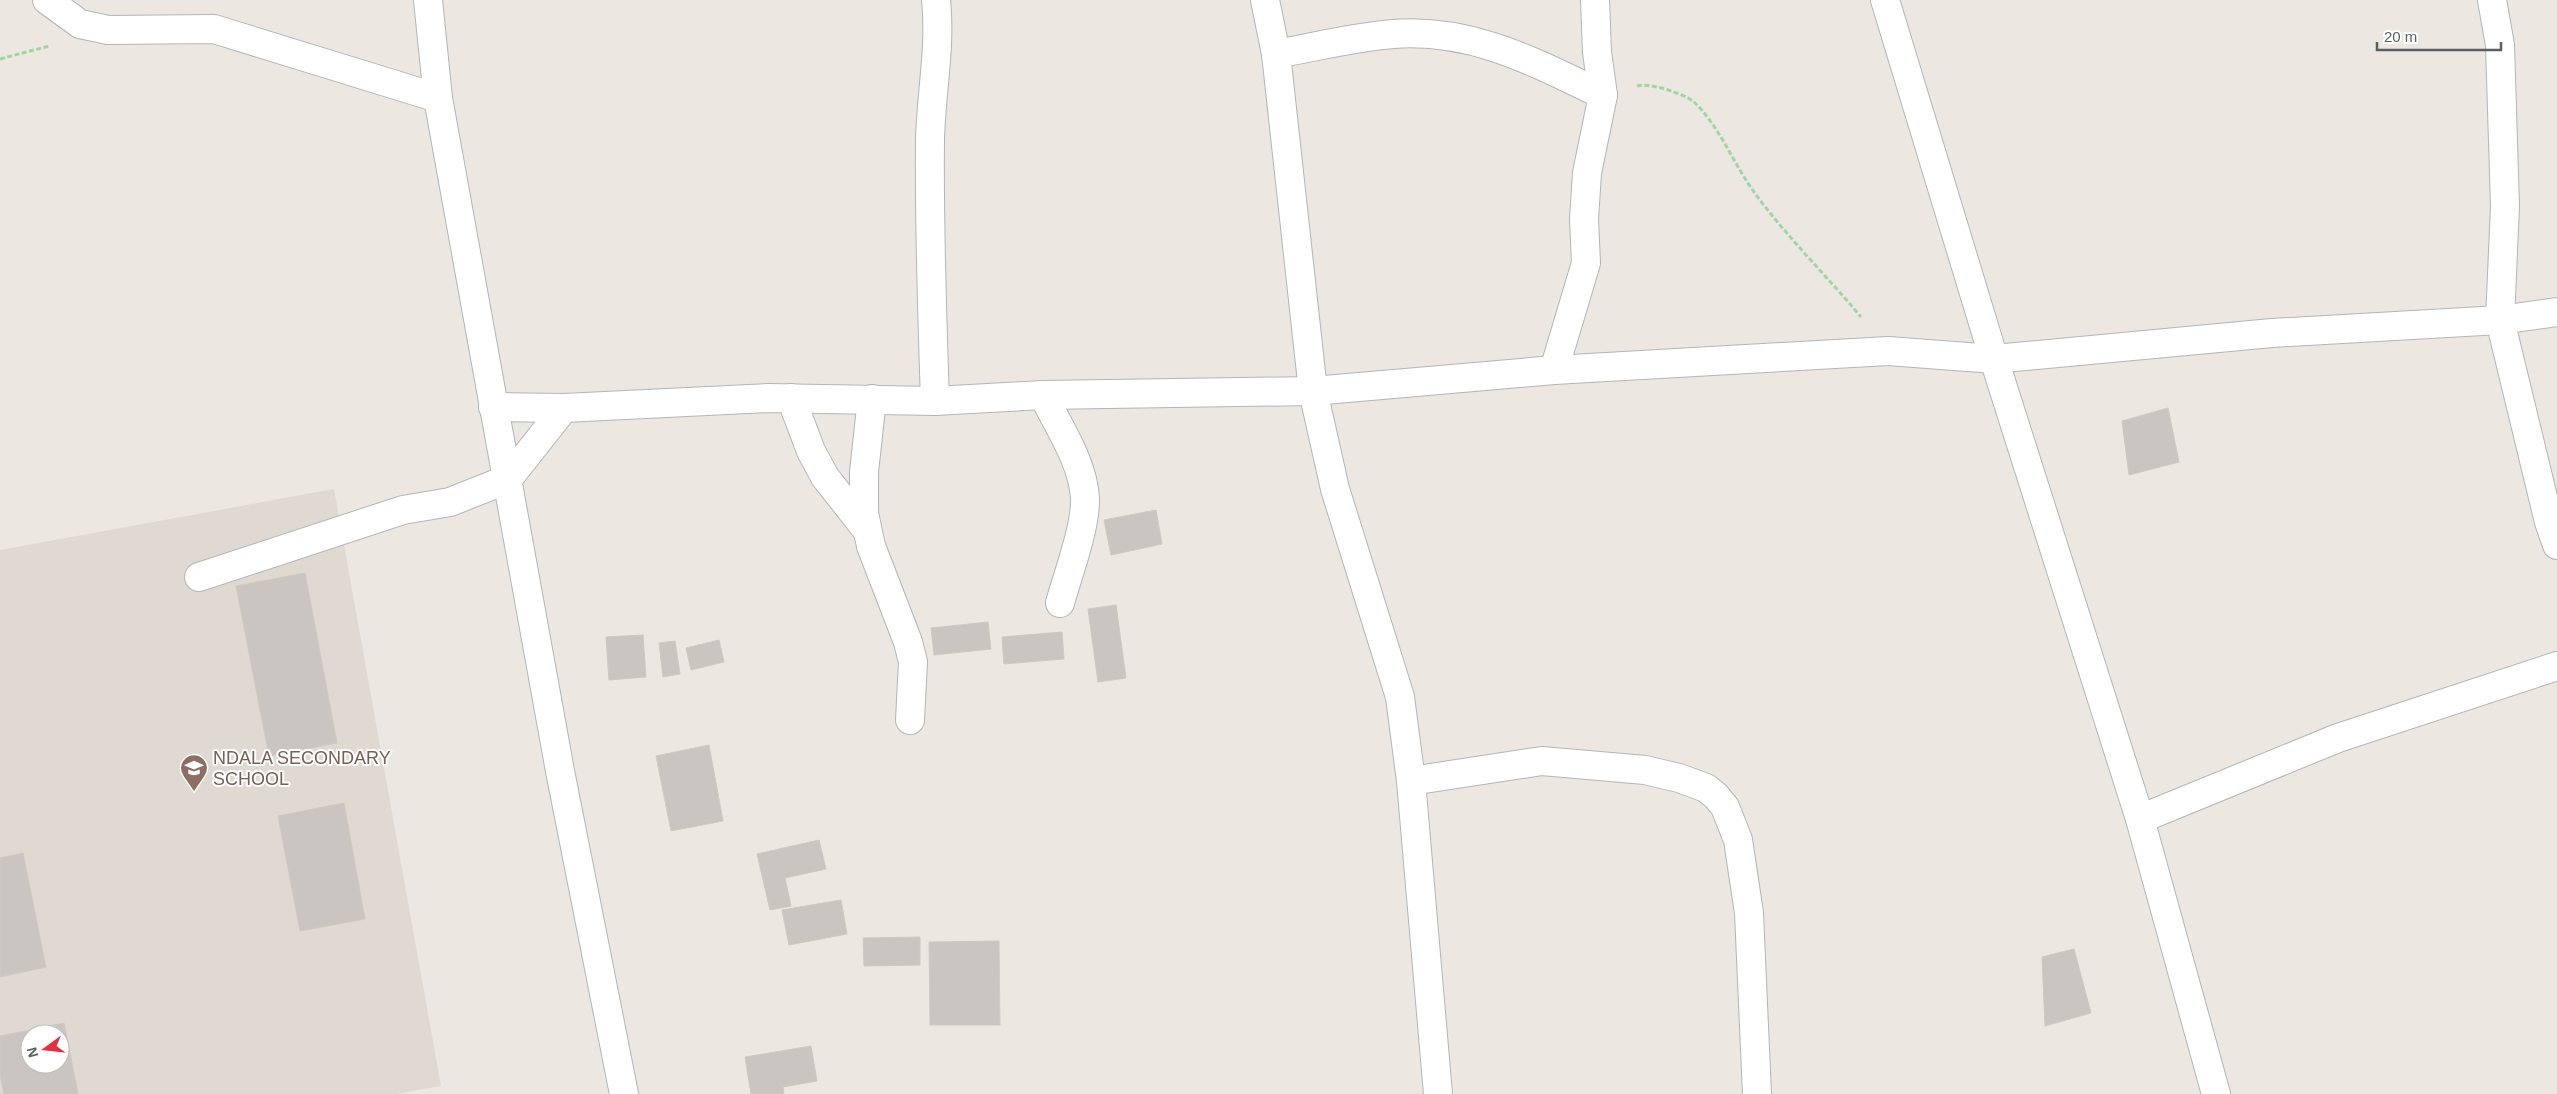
<svg xmlns="http://www.w3.org/2000/svg" width="2557" height="1094" font-family="Helvetica,sans-serif">
<style>
.education{fill:#dfd9d2;fill-rule:evenodd}
.building{fill:#cac5c0;stroke:#d1c8c0;fill-rule:evenodd}
.lines{fill:none;stroke-linecap:round;stroke-linejoin:round}
.minor-casing{stroke:#b2b5b8;stroke-width:30}
.path{stroke:#a1d5a4;stroke-width:3;stroke-dasharray:5 2.5;stroke-linecap:butt}
.minor{stroke:#fff;stroke-width:28}
.labels{text-anchor:middle;stroke-width:4;stroke-linejoin:round;paint-order:stroke}
.education-label{font-size:18px;fill:#785e54;stroke:#fff;text-anchor:start}
</style>
<rect width="100%" height="100%" fill="#ece8e1"/>
<!-- education -->
<path class="education" d="M334,489l107,597 -45,8h-396v-544zM30,1034h30v30h-30z"/>
<!-- building -->
<g class="building">
<path d="M2168,408l11,54 -50,13 -7,-54z"/>
<path d="M1156,510l6,34 -51,11 -7,-35z"/>
<path d="M305,573l32,170 -68,13 -33,-170z"/>
<path d="M1116,605l10,73 -28,4 -10,-73z"/>
<path d="M988,622l3,27 -57,6 -3,-27z"/>
<path d="M1062,632l2,27 -60,5 -2,-27z"/>
<path d="M643,635l3,42 -37,3 -3,-43z"/>
<path d="M719,640l5,22 -33,8 -5,-22z"/>
<path d="M675,641l5,33 -17,3 -4,-34z"/>
<path d="M709,745l14,76 -52,10 -15,-75z"/>
<path d="M344,803l21,116 -65,12 -22,-115z"/>
<path d="M819,840l7,29 -41,9 6,28 -21,4 -13,-56z"/>
<path d="M23,853l23,114 -46,10v-119z"/>
<path d="M841,900l6,34 -58,11 -7,-35z"/>
<path d="M920,937v28l-56,1 -1,-28z"/>
<path d="M999,941l1,84h-70l-1,-83z"/>
<path d="M2074,949l17,64 -46,13 -3,-69z"/>
<path d="M64,1023l14,71h-74l-4,-19v-39zM30,1034h30v30h-30z"/>
<path d="M811,1046l6,35 -34,6 1,7h-33l-6,-37z"/>
</g>
<g class="lines">
<!-- minor casing -->
<g class="minor-casing">
<g id="minor">
<path d="M47,0l33,24 28,6 106,-1 224,69"/>
<path d="M428,0l10,98 122,673 64,323"/>
<path d="M1265,0l11,54 37,337 22,98 65,208 11,84 27,313"/>
<path d="M1885,0l109,359 146,460 76,275"/>
<path d="M2492,0l8,45 5,161 -5,114 49,202 8,23"/>
<path d="M1276,54c39,-7 78,-17 117,-20 79,-6 141,28 210,61"/>
<path d="M1554,370l32,-107 -2,-44 3,-46 16,-78 -6,-43 -2,-52"/>
<path d="M1043,395c15,31 40,67 42,103 1,29 -17,76 -25,105"/>
<path d="M791,398l20,53 14,26 41,52"/>
<path d="M872,399l-8,73v41l7,33 37,96 5,20 -3,58"/>
<path d="M935,401c-3,-87 -6,-174 -5,-261 1,-47 11,-93 6,-140"/>
<path d="M493,407l71,1 204,-10 167,3 108,-6 270,-4 241,-21 334,-19 106,8 278,-26 228,-13 57,-8"/>
<path d="M199,577l204,-67 47,-8 58,-23 56,-71"/>
<path d="M1411,781l131,-20 103,9 34,8 27,10 10,8 9,11 13,33 11,73 8,181"/>
<path d="M2140,819l198,-81 219,-72"/>
</g>
</g>
<!-- path -->
<g class="path">
<path d="M0,59l49,-13"/>
<path d="M1637,86c12,-4 48,8 57,16 26,25 39,61 60,90 32,44 72,83 107,125"/>
</g>
<!-- minor -->
<use href="#minor" class="minor"/>
</g>
<!-- icons -->
<defs>
<g id="school-pin" transform="scale(1.4375)"><path d="M0 17L-7.5 6A9.5 9.5 0 1 1 7.5 6Z" fill="#8d6e63" stroke="#fff"/><path d="M0-5L7-2L0 1L-7-2ZM-4 1L0 2.5L4 1V4Q0 6-4 4Z" fill="#fff"/></g>
</defs>
<g fill-rule="evenodd">
<use href="#school-pin" x="194" y="768"/>
</g>
<g class="labels">
<!-- education labels -->
<g class="education-label">
<text x="213" y="764">NDALA SECONDARY<tspan x="213" dy="21">SCHOOL</tspan></text>
</g>
</g>
<!-- north arrow -->
<g transform="translate(45 1049) rotate(255)"><circle r="24" fill="#ffffff" stroke="#bdbfc0"/>
<path d="M0-4L9 19L0 12L-9 19Z" fill="#e42f45"/>
<text y="-8" font-size="14" font-weight="bold" text-anchor="middle" fill="#5a5f62">N</text>
</g>
<!-- scale -->
<path d="M2377 42v8h124v-8" fill="none" stroke="#5a5f62" stroke-width="2.5"/>
<text x="2384" y="42" font-size="15" fill="#5a5f62" stroke="#ffffff" stroke-width="4" paint-order="stroke">20 m</text>
</svg>
